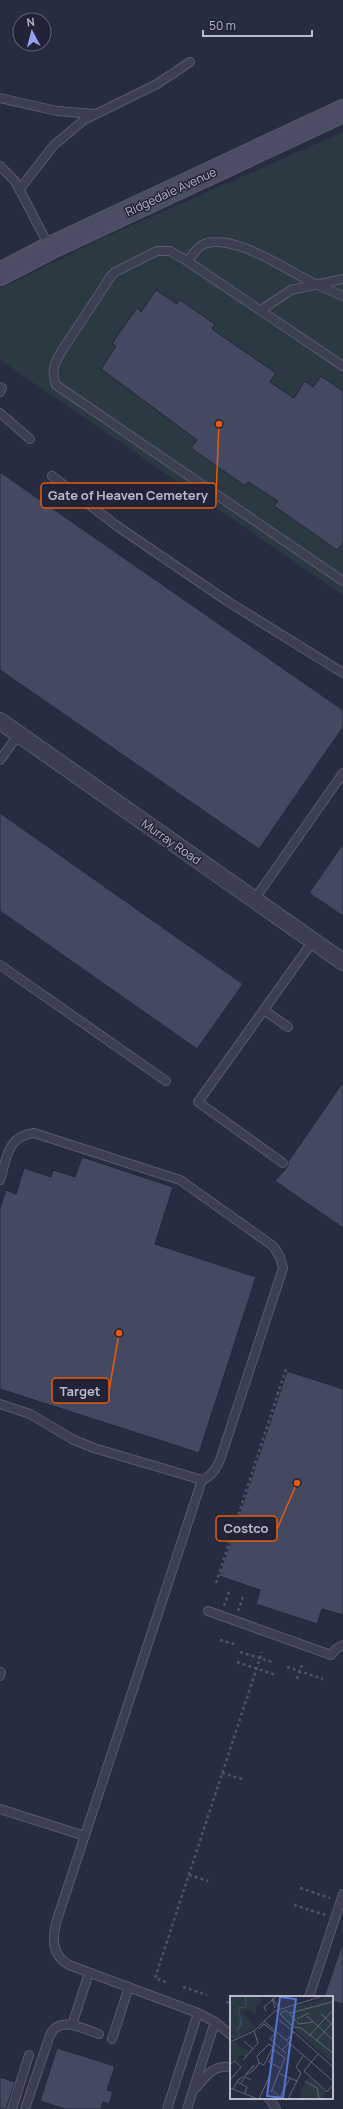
<svg xmlns="http://www.w3.org/2000/svg" width="343" height="2109" font-family="Manrope,sans-serif">
<style>
.green{fill:#2a3942}
.building{fill:#444961;stroke:#232638}
.lines{fill:none;stroke-linecap:round;stroke-linejoin:round}
.lane-casing{stroke:#575a6b;stroke-width:10}
.street-casing{stroke:#575a6b;stroke-width:18}
.secondary-casing{stroke:#575a6b;stroke-width:24}
.path{stroke:#48565f;stroke-width:2.5;stroke-dasharray:3 3;stroke-linecap:butt}
.lane{stroke:#3c3f51;stroke-width:8}
.street{stroke:#3c3f51;stroke-width:16}
.secondary{stroke:#4b4d64;stroke-width:22}
.labels{text-anchor:middle;stroke-width:3;stroke-linejoin:round;paint-order:stroke}
.street-label{font-size:12px;fill:#b9bbcb;stroke:#212436}
.inset-road{fill:none;stroke:#626578;stroke-width:1}
.view{fill:#5474d3;fill-opacity:0.15;stroke:#5474d3;stroke-width:2}
.inset-edge{fill:none;stroke:#b9bbcb;stroke-width:2}
.leader{fill:none;stroke:#e8590c;stroke-width:1.5}
.callout-dot{fill:#e8590c;stroke:#212436;stroke-width:1.5}
.callout{fill:#212436;stroke:#e8590c;stroke-width:1.5}
.callout-label{font-size:13px;text-anchor:middle;font-weight:bold;fill:#b9bbcb}
</style>
<rect width="100%" height="100%" fill="#282c41"/>
<!-- green -->
<path class="green" d="M343,132v463l-343,-235v-71l96,-48z"/>
<!-- building -->
<g class="building">
<path d="M156,290l21,14 3,-4 35,24 -3,5 64,44 -6,9 24,16 11,-17 8,6 8,-11 22,15v152l-6,7 -63,-44 4,-5 -30,-19 -3,4 -54,-38 6,-8 -96,-71 15,-23 -4,-3 25,-35 4,4z"/>
<path d="M0,472l343,238v17l-84,122 -259,-179z"/>
<path d="M0,813l243,171 -46,65 -197,-138z"/>
<path d="M343,844v72l-34,-23z"/>
<path d="M343,1082v146l-68,-47 13,-15v-4z"/>
<path d="M82,1157l91,30 -18,57 101,33 -57,176 -199,-64v-181l6,-18 10,4 8,-26 27,9 2,-7 22,7z"/>
<path d="M287,1371l56,18v226l-21,-6 -5,15 -61,-20 4,-14 -41,-14z"/>
<path d="M341,1947h2v57l-11,-3v-4h-8z"/>
<path d="M57,2048l58,18 -8,24 6,2 -4,12 -6,-2 -2,7h-36l-25,-8z"/>
<path d="M0,2077l15,5 -9,27h-6z"/>
</g>
<g class="lines">
<!-- lane casing -->
<g class="lane-casing">
<g id="lane">
<path d="M0,98l57,13 38,3"/>
<path d="M0,166l15,15 35,67"/>
<path d="M19,190l35,-45 30,-25 73,-36 33,-22"/>
<path d="M187,261c5,-5 11,-15 17,-17 31,-11 84,27 111,40 9,4 19,8 28,12"/>
<path d="M261,310l30,-20 52,-11"/>
<path d="M343,366l-156,-105 -17,-10h-13l-42,21 -4,4 -50,76c-7,12 -10,19 -5,33l287,196"/>
<path d="M0,387l2,1 -2,4"/>
<path d="M0,413l30,26"/>
<path d="M52,476l65,50 110,75 116,72"/>
<path d="M0,760l19,-26"/>
<path d="M254,900l89,-127"/>
<path d="M0,965l166,116"/>
<path d="M264,1010l24,17"/>
<path d="M283,1163l-85,-61 115,-161"/>
<path d="M0,1180c7,-22 7,-44 34,-47l146,47 93,66 7,11 3,11 -63,192c-5,10 -8,16 -18,20l-108,-32 -20,-8 -44,-26 -30,-10"/>
<path d="M202,1480l-146,443c-4,17 -4,32 13,42l129,48 17,9 16,13"/>
<path d="M208,1611l123,44 5,-6 7,-4"/>
<path d="M0,1676l1,-4"/>
<path d="M0,1809l85,27"/>
<path d="M309,1997l34,-103"/>
<path d="M72,2025l17,-52"/>
<path d="M112,2039l17,-52"/>
<path d="M196,2088c11,-13 17,-23 35,-21"/>
<path d="M269,2098l7,11"/>
<path d="M12,2109l17,-54"/>
<path d="M25,2109l25,-74c10,-20 33,-6 49,-1"/>
<path d="M167,2109l31,-96"/>
<path d="M187,2109l28,-87"/>
</g>
</g>
<!-- street casing -->
<g class="street-casing">
<path id="street" d="M0,721l343,241"/>
</g>
<!-- secondary casing -->
<g class="secondary-casing">
<path id="secondary" d="M0,274l50,-26 293,-137"/>
</g>
<!-- path -->
<g class="path">
<path d="M216,1583l70,-214"/>
<path d="M224,1606l6,-17"/>
<path d="M238,1611l6,-17"/>
<path d="M220,1640l14,4"/>
<path d="M240,1652l32,10"/>
<path d="M237,1662l39,13"/>
<path d="M287,1667l36,12"/>
<path d="M297,1679l6,-17"/>
<path d="M222,1773l20,6"/>
<path d="M189,1875l19,6"/>
<path d="M300,1888l30,10"/>
<path d="M294,1905l31,10"/>
<path d="M166,1982l-11,-4 107,-326"/>
<path d="M183,1987l24,8"/>
<path d="M226,2002l5,1"/>
</g>
<!-- lane -->
<use href="#lane" class="lane"/>
<!-- street -->
<use href="#street" class="street"/>
<!-- secondary -->
<use href="#secondary" class="secondary"/>
</g>
<g class="labels">
<!-- street labels -->
<g class="street-label">
<text transform="translate(171 192) rotate(-25)" y="4">Ridgedale Avenue</text>
<text transform="translate(171 842) rotate(35)" y="4">Murray Road</text>
</g>
</g>
<!-- overview -->
<g transform="translate(230 1996)">
<rect width="103" height="103" fill="#282c41"/>
<path d="M0,0h15v12l-7,-1 2,16 -3,8 -7,2zM17,0h13l2,5 -6,5v9l-6,-5 -9,1 14,16 -19,11h-6v-4h5l7,-10 -3,-16h7zM103,0v67l-58,-51zM5,45l5,7 10,3 -5,6 -5,-2 -3,3 8,9 -11,-7 -4,4v-20zM79,81l17,15 -5,7h-19l-2,-8z" fill="#2a3942"/>
<path d="M15,0h2l-1,12h-7l3,16 -4,7 -8,3 7,-3 3,-8 -2,-16h7z" fill="#3f4569"/>
<path class="inset-road" d="M45,12l-3,-10 8,11M36,15l-2,-4 13,-11M60,17l42,-11M91,18l12,11M77,20l26,24M67,23l12,-6M49,24l15,12M34,25l69,60M69,28l-13,-14 -6,4 13,13 8,1 32,25M69,28l14,-2M29,33l5,-5 11,9M46,36l-6,7 11,10M80,39l23,-25M14,45l9,8M56,45l8,-9 39,35M86,45l17,-19M0,46l24,-11 21,-20 48,-15M56,57l-4,-3 7,-7M88,58l-14,17 23,21 6,-7M13,64l15,-17 -4,-12M0,69l4,-4 7,6 -11,13M71,77l-5,-6 7,-11M16,78l8,-9 -2,4M50,78l17,7M75,85l12,7 2,11M7,86l10,5 -2,6M11,87l4,-6 6,3M0,92l28,11M3,93l5,-9 16,-10 5,-7 5,2 9,-18 -4,-3 -12,12 2,7M42,94l10,9M41,96l14,-34 -11,-8 -5,12 11,6M50,101l10,-19M29,103l11,-24M58,103l13,-26 -3,-2"/>
<path class="view" d="M50,1l16,2 -13,99 -16,-2z"/>
<rect width="103" height="103" class="inset-edge"/>
</g>
<!-- callouts -->
<path class="leader" d="M219 424L216 495M119 1333L109 1391M297 1483L277 1529"/>
<g class="callout-dot">
<circle cx="219" cy="424" r="4"/>
<circle cx="119" cy="1333" r="4"/>
<circle cx="297" cy="1483" r="4"/>
</g>
<g class="callout">
<rect x="41" y="483" width="175" height="25" rx="4"/>
<rect x="52" y="1378" width="57" height="25" rx="4"/>
<rect x="216" y="1516" width="61" height="25" rx="4"/>
</g>
<g class="callout-label">
<text x="128" y="500">Gate of Heaven Cemetery</text>
<text x="80" y="1396">Target</text>
<text x="246" y="1533">Costco</text>
</g>
<!-- north arrow -->
<g transform="translate(32 32) rotate(353)"><circle r="19" fill="#212436" stroke="#5e6072"/>
<path d="M0-3L7 15L0 10L-7 15Z" fill="#96a0f3"/>
<text y="-6" font-size="11" font-weight="bold" text-anchor="middle" fill="#b9bbcb">N</text>
</g>
<!-- scale -->
<path d="M203 30v6h109v-6" fill="none" stroke="#b9bbcb" stroke-width="2"/>
<text x="209" y="30" font-size="12" fill="#b9bbcb" stroke="#212436" stroke-width="3" paint-order="stroke">50 m</text>
</svg>
